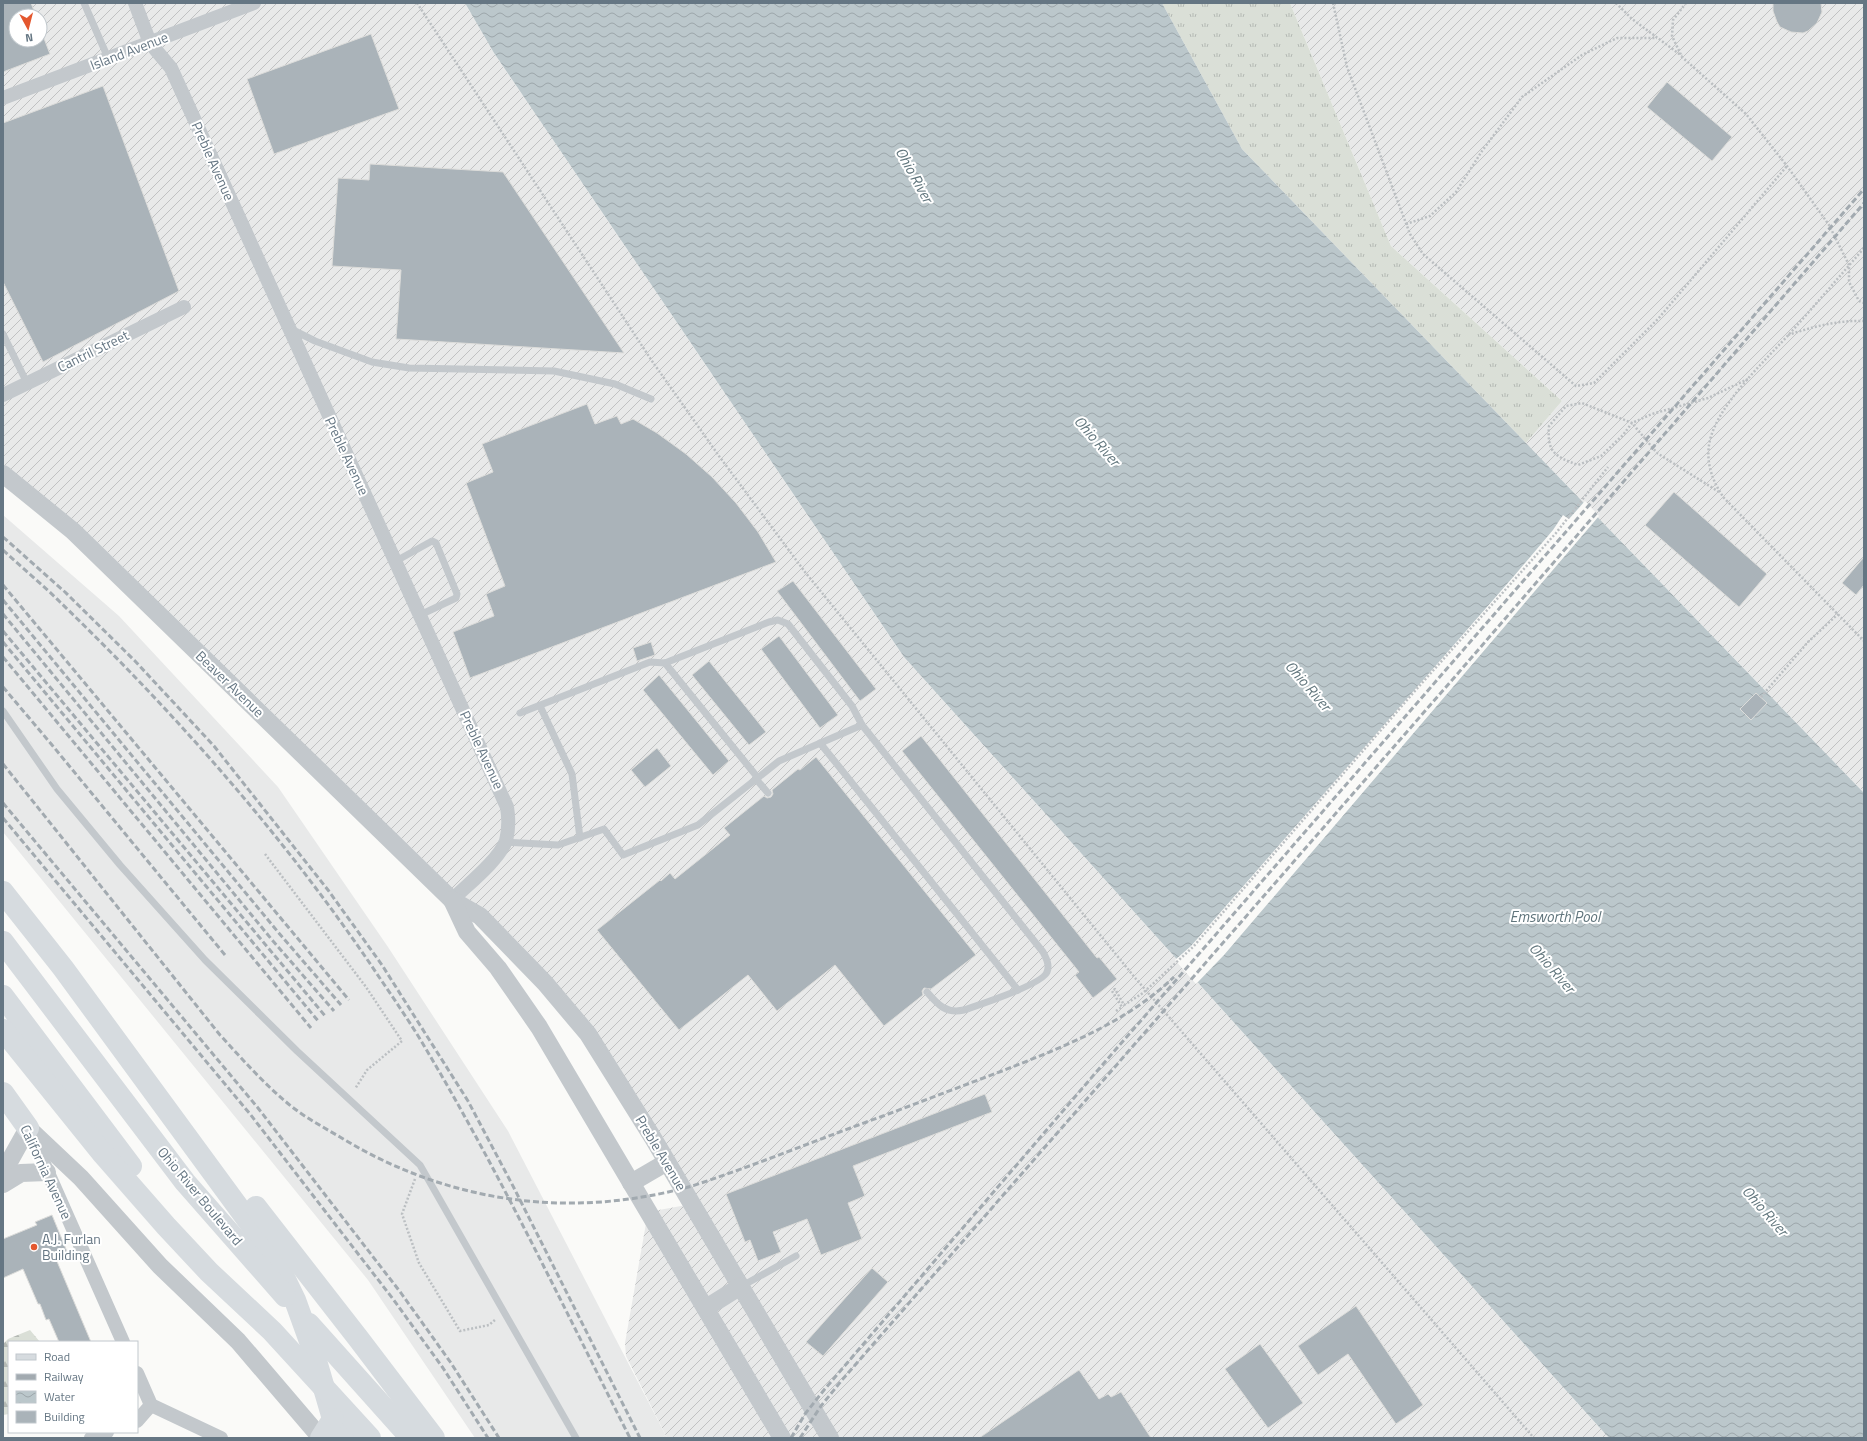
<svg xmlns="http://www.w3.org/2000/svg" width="1867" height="1441" font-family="'Titillium Web',sans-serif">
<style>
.built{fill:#e8e9e9}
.industrial{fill:url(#industrial-furrows);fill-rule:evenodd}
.grass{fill:url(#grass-tufts)}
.forest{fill:url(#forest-firs)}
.water{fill:url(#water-waves)}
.pier{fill:#fafaf8}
.building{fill:#aab3b9;stroke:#dcdcda}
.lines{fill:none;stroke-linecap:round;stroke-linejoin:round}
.path{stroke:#bbbfc2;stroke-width:2.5;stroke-dasharray:2 2;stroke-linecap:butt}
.service{stroke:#c3c8cc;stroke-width:7}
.minor{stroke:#c3c8cc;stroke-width:14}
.tertiary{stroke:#c3c8cc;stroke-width:18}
.primary{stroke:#d6dbdf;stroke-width:22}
.motorway{stroke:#d6dbdf;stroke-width:22}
.rail{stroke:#a2aab0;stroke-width:3;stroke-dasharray:6 3;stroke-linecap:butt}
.poi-dot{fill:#e4572e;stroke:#fff;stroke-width:1.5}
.labels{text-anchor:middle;stroke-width:4;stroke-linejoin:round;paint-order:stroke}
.street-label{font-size:14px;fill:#657683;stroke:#fff}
.poi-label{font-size:14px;fill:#657683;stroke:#fff;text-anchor:start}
.water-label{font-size:15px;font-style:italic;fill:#60757c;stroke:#fff}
</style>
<defs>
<pattern id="industrial-furrows" width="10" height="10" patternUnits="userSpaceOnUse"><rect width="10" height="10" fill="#e8e9e9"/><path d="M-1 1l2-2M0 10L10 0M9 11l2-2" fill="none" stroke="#c0c1c2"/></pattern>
<pattern id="grass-tufts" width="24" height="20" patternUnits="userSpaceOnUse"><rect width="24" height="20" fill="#dadfd7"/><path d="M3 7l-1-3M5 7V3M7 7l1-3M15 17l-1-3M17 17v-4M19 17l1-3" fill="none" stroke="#b4b9b4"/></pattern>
<pattern id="forest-firs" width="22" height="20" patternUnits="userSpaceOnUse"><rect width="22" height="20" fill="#dadfd7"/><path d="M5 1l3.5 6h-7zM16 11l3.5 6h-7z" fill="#b4b9b4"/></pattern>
<pattern id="water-waves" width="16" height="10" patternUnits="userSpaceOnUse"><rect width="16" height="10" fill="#bbc7cb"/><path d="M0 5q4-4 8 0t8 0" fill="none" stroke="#9ca6aa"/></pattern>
</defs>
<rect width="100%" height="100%" fill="#fafaf8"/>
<!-- built -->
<path class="built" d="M3,515l116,101 159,171 110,160 120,184 159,307h-192l-107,-158 -365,-448z"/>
<!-- industrial -->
<g class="industrial">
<path d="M3,3h462l29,50 410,604 705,781h-942l-41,-82 -1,-13 23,-131 44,-8 -147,-221 -542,-509zM16,16h24v24h-24z"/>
<path d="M1290,3h574v790l-338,-350 36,-42 -171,-155z"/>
</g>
<!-- grass -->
<path class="grass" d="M1162,3h128l101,243 171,155 -36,42 -284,-294z"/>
<!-- forest -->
<path class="forest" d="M30,1330l10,12h-31v72l-6,1v-71l5,-5z"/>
<!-- water -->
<path class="water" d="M465,3h697l80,146 622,644v645h-255l-705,-781 -410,-604z"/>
<!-- pier -->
<path class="pier" d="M1585,501l14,15 -375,439 -28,29 -21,-24 16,-14 323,-370 39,-46 10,-15 6,4z"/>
<!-- building -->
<g class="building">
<path d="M3,3h28l5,13h-20v24h24v-12l10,26 -47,18z"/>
<path d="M1773,3h48l1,9 -5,11 -9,8 -5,2 -12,-1 -11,-5 -3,-5 -4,-11z"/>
<path d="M371,34l28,75 -125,45 -27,-75z"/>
<path d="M1667,82l65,55 -20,24 -65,-54z"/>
<path d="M103,86l76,205 -136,71 -40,-80v-159z"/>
<path d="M370,164l133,8 121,181 -228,-14 5,-69 -69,-4 6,-88 31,2z"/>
<path d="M587,404l8,20 22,-8 4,8 12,-5 24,14 29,21 26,23 24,26 22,29 18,30 -306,116 -17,-46 41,-16 -8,-22 19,-8 -39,-103 27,-11 -11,-28z"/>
<path d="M1674,492l93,82 -28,33 -94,-82z"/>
<path d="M1864,557v28l-8,10 -14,-12z"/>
<path d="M793,581l83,108 -16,12 -83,-110z"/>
<path d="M779,636l59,79 -18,13 -59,-79z"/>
<path d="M651,642l4,13 -18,6 -4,-13z"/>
<path d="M709,661l57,71 -17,13 -57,-70z"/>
<path d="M659,675l70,86 -16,14 -70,-85z"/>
<path d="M1756,693l11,10 -16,17 -11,-11z"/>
<path d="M921,736l176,222 2,-1 18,22 -24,19 -18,-23 4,-3 -177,-221z"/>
<path d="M657,748l14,18 -26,21 -14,-17z"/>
<path d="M816,757l160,198 -45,34 -7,-1 -2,3 1,4 -39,31 -49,-61 -58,46 -29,-36 -69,55 -82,-100 63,-50 1,1 9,-8 5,6 55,-44 -6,-7 40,-32 3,2 4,-1 2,-3 -1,-4 26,-21 2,1z"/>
<path d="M985,1094l7,18 -139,54 12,30 -17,7 14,36 -41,16 -14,-36 -34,13 8,20 -23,9 -8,-21 -5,2 -19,-48z"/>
<path d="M52,1215l16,39 -12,5 35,83h-32l-10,-23 -3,1 -6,-16h-2l-15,-35 -20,9v-39l34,-14 -2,-3z"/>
<path d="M872,1268l16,14 -65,74 -17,-14z"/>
<path d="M1356,1306l67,99 -27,19 -48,-70 -30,21 -20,-29z"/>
<path d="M1260,1344l43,59 -35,25 -43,-59z"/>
<path d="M1079,1370l20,29 9,-5 3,3 10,-5 30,46h-172z"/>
</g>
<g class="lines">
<!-- path -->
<g class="path">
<path d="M417,3l235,358 67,95 86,116 331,407 398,459"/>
<path d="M1333,3l14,64 63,167 13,20 153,132 18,-3 64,-64 129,-153"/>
<path d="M1616,3l16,16 50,37"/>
<path d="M1686,3l-13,17 -1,16 10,21 64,57 41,52 42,59 20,40v17l10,19 5,2"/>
<path d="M1406,224l24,-8 26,-24 26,-41 40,-54 60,-42 35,-17h40"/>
<path d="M1864,248c-24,28 -48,56 -72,83 -26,29 -73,72 -82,109 -5,21 2,41 14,58l140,143"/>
<path d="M1788,335c24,-8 50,-15 76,-14"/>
<path d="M1719,492l-62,-39 -25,-30 -9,12 -22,21 -23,9c-24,-9 -31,-13 -29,-39l17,-20 16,-3 50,20 20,-9 56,-16 40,-19"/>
<path d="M1761,697l47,-55 30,-28"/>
<path d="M265,854l101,133 36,54 -35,29 -12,19"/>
<path d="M1116,1011l6,-4 -10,-16 3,-2 9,16 19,-12 50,-46 221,-255 142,-159 52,-66"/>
<path d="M415,1179l-13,35 17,49 41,68 29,-6 7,-6"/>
</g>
<!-- service -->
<g class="service">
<path d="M84,3l24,55"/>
<path d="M291,329l24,12 57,21 37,6 145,3 61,13 36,15"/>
<path d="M3,334l24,49"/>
<path d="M396,561l36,-20 4,2 21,51 -1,4 -36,17"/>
<path d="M665,663l93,115"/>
<path d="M540,706l32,68 8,64"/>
<path d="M3,711l54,78 63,76 85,95 92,91 123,114 156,273"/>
<path d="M520,713l130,-51 15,1 104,-41 9,-2 10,4 64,82 10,19 181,227c3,6 7,13 4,20 -4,12 -68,33 -83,38 -18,4 -26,-5 -37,-18"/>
<path d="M820,743l198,247"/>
<path d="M756,779l12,14"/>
<path d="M505,842l53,3 46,-16 19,26 75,-30 81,-64 83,-36"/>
<path d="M742,1286l54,-30"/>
</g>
<!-- minor -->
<g class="minor">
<path d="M135,3l15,40 21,25 336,739c2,12 2,22 -1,34 -8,20 -39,44 -54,59"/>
<path d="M3,98l251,-95"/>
<path d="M3,395l181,-88"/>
<path d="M30,1132l93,210"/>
<path d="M137,1373l14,32 70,33"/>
<path d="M137,1421l14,-16"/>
<path d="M91,1438l16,-6"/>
</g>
<!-- tertiary -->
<g class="tertiary">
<path d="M3,474l70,57 379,369 28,16 65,67 43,51 65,104 177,300"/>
<path d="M452,900l15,32 31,36 41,59 243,411"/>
<path d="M3,1173l25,-45 53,50 79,88 78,75 83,97"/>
<path d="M631,1183l36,-21"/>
<path d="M3,1184l18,-11 26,-1"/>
<path d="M706,1308l35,-22"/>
</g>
<!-- primary -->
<path class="primary" d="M3,1093l25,35"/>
<!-- motorway -->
<g class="motorway">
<path d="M3,892l60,76 189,258 26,39 17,35 17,47 21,72 11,19"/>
<path d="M3,942l182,240 100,114"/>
<path d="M3,996l128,170"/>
<path d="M3,1030l100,124 63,72 43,46 63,59 98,107"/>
<path d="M256,1207l102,131 76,100"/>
<path d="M309,1324l102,114"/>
<path d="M321,1438l12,-19"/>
</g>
<!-- rail -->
<g class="rail">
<path d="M3,537l62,55 70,69 79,85 114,144 54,75 86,136 46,87 126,250"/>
<path d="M3,550c19,18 39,34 57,52 115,111 221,231 311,363 16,24 33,48 49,74 77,128 142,265 210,399"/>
<path d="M3,585l346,415"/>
<path d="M3,600l275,332 63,73"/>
<path d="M3,614l270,327 61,70"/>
<path d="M3,631l323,386"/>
<path d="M3,642l316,380"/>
<path d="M3,657l308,371"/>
<path d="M3,687l49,58 173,210"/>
<path d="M3,764l217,271c23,25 45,50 71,71 15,12 32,21 49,31 108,66 230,83 352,49 64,-21 127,-47 191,-70 40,-15 79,-30 119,-45 61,-24 124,-48 172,-94"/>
<path d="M3,803l255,305 143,185 50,70 48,75"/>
<path d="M3,818l247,296 143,185 50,69 45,70"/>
<path d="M791,1438l14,-24 19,-24 280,-327 760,-874"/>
<path d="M800,1438l21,-32 21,-26 624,-716 398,-461"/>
</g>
</g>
<!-- markers -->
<circle class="poi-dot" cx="34" cy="1247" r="4"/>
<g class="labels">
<!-- street labels -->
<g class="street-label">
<text transform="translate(129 51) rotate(-21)" y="5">Island Avenue</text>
<text transform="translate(213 161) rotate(66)" y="5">Preble Avenue</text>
<text transform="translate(93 351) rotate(-26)" y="5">Cantril Street</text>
<text transform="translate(347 456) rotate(65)" y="5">Preble Avenue</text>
<text transform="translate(230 684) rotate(44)" y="5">Beaver Avenue</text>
<text transform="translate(482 750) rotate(65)" y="5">Preble Avenue</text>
<text transform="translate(661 1153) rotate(59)" y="5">Preble Avenue</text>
<text transform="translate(46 1172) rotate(65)" y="5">California Avenue</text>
<text transform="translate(200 1196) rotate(50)" y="5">Ohio River Boulevard</text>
</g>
<!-- poi labels -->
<g class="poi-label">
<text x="42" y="1244">A.J. Furlan<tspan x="42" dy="16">Building</tspan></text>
</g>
<!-- water labels -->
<g class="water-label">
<text transform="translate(914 175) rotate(61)" y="5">Ohio River</text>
<text transform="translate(1097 441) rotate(49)" y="5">Ohio River</text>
<text transform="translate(1308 686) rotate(49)" y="5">Ohio River</text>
<text x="1555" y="922">Emsworth Pool</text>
<text transform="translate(1552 968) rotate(49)" y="5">Ohio River</text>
<text transform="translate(1765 1211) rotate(49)" y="5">Ohio River</text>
</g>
</g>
<!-- border -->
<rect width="1867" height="1441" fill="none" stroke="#657683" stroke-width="8"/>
<!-- legend -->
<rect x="8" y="1341" width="130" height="92" fill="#ffffff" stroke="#c1c8cd"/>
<rect x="16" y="1354" width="20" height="6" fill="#d6dbdf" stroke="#c1c8cd"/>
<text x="44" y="1361" font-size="12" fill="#657683">Road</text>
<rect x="16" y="1374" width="20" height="6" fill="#a2aab0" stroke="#c1c8cd"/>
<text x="44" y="1381" font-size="12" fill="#657683">Railway</text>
<rect x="16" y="1391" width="20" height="12" fill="url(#water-waves)" stroke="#c1c8cd"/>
<text x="44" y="1401" font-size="12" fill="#657683">Water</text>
<rect x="16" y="1411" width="20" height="12" fill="#aab3b9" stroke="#c1c8cd"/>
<text x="44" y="1421" font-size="12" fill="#657683">Building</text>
<!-- north arrow -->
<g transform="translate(28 28) rotate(173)"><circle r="19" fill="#ffffff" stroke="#c1c8cd"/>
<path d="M0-3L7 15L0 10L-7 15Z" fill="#e4572e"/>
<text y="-6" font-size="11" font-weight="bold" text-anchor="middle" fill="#657683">N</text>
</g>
</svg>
